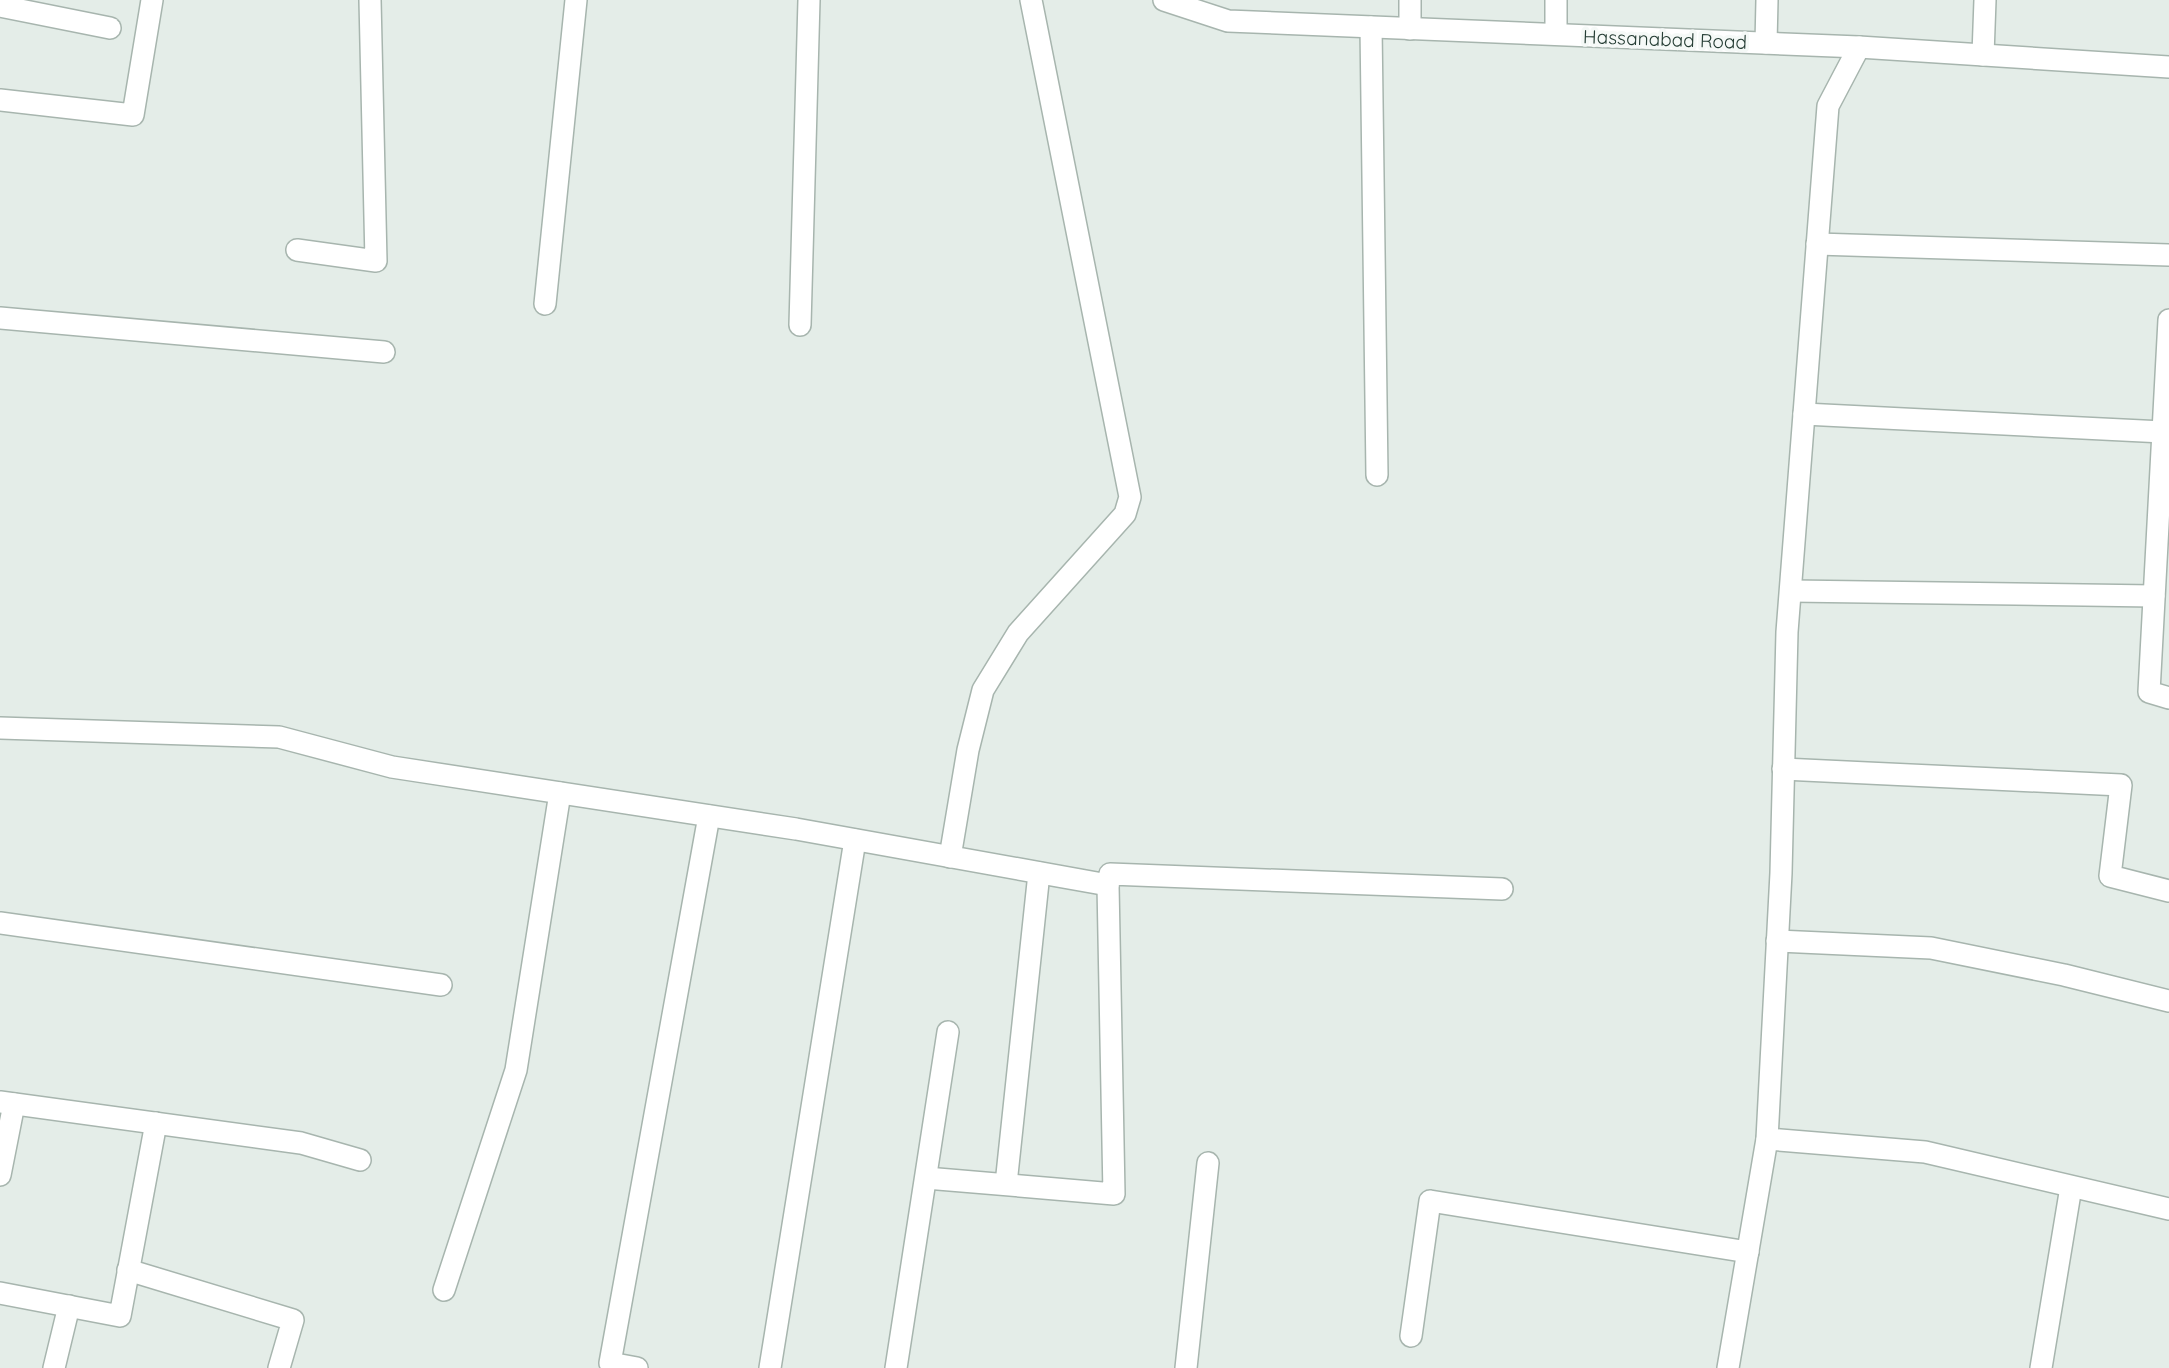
<svg xmlns="http://www.w3.org/2000/svg" width="2169" height="1368" font-family="Quicksand,sans-serif">
<style>
.lines{fill:none;stroke-linecap:round;stroke-linejoin:round}
.minor-casing{stroke:#a7b5ae;stroke-width:24}
.minor{stroke:#fff;stroke-width:21}
.labels{text-anchor:middle;stroke-width:7;stroke-linejoin:round;paint-order:stroke}
.street-label{font-size:19px;fill:#253d34;stroke:#f5f9f7}
</style>
<rect width="100%" height="100%" fill="#e4ede8"/>
<g class="lines">
<!-- minor casing -->
<g class="minor-casing">
<g id="minor">
<path d="M1164,0l64,21 631,26 310,20"/>
<path d="M0,6l110,22"/>
<path d="M1371,27l6,448"/>
<path d="M1410,29v-29"/>
<path d="M1556,34v-34"/>
<path d="M1766,43l1,-43"/>
<path d="M1983,55l2,-55"/>
<path d="M0,100l133,15 19,-115"/>
<path d="M1817,244l352,11"/>
<path d="M297,250l79,11 -6,-261"/>
<path d="M545,304l31,-304"/>
<path d="M0,318l384,34"/>
<path d="M2169,320l-20,372 20,6"/>
<path d="M800,325l9,-325"/>
<path d="M1804,414l359,18"/>
<path d="M1791,591l363,5"/>
<path d="M0,728l279,9 113,30 404,62 312,56 2,-11 392,15"/>
<path d="M1783,769l338,16 -11,91 59,15"/>
<path d="M950,857l18,-107 15,-60 35,-57 107,-119 5,-17 -99,-497"/>
<path d="M0,923l441,62"/>
<path d="M1777,941l154,7 133,27 105,26"/>
<path d="M0,1102l301,41 59,17"/>
<path d="M1767,1139l158,13 244,57"/>
<path d="M0,1175l14,-71"/>
<path d="M926,1178l188,16 -6,-309"/>
<path d="M1006,1184l33,-311"/>
<path d="M128,1270l165,50 -14,48"/>
<path d="M444,1290l72,-220 44,-277"/>
<path d="M0,1293l120,23 36,-193"/>
<path d="M1411,1336l19,-135 318,51"/>
<path d="M54,1368l15,-62"/>
<path d="M637,1368l-27,-5 99,-547"/>
<path d="M770,1368l85,-528"/>
<path d="M896,1368l52,-336"/>
<path d="M1186,1368l22,-205"/>
<path d="M1728,1368l39,-229 14,-266 6,-241 41,-526 31,-59"/>
<path d="M2041,1368l30,-181"/>
</g>
</g>
<!-- minor -->
<use href="#minor" class="minor"/>
</g>
<g class="labels">
<!-- street labels -->
<g class="street-label">
<text transform="translate(1665 39) rotate(2)" y="7">Hassanabad Road</text>
</g>
</g>
</svg>
